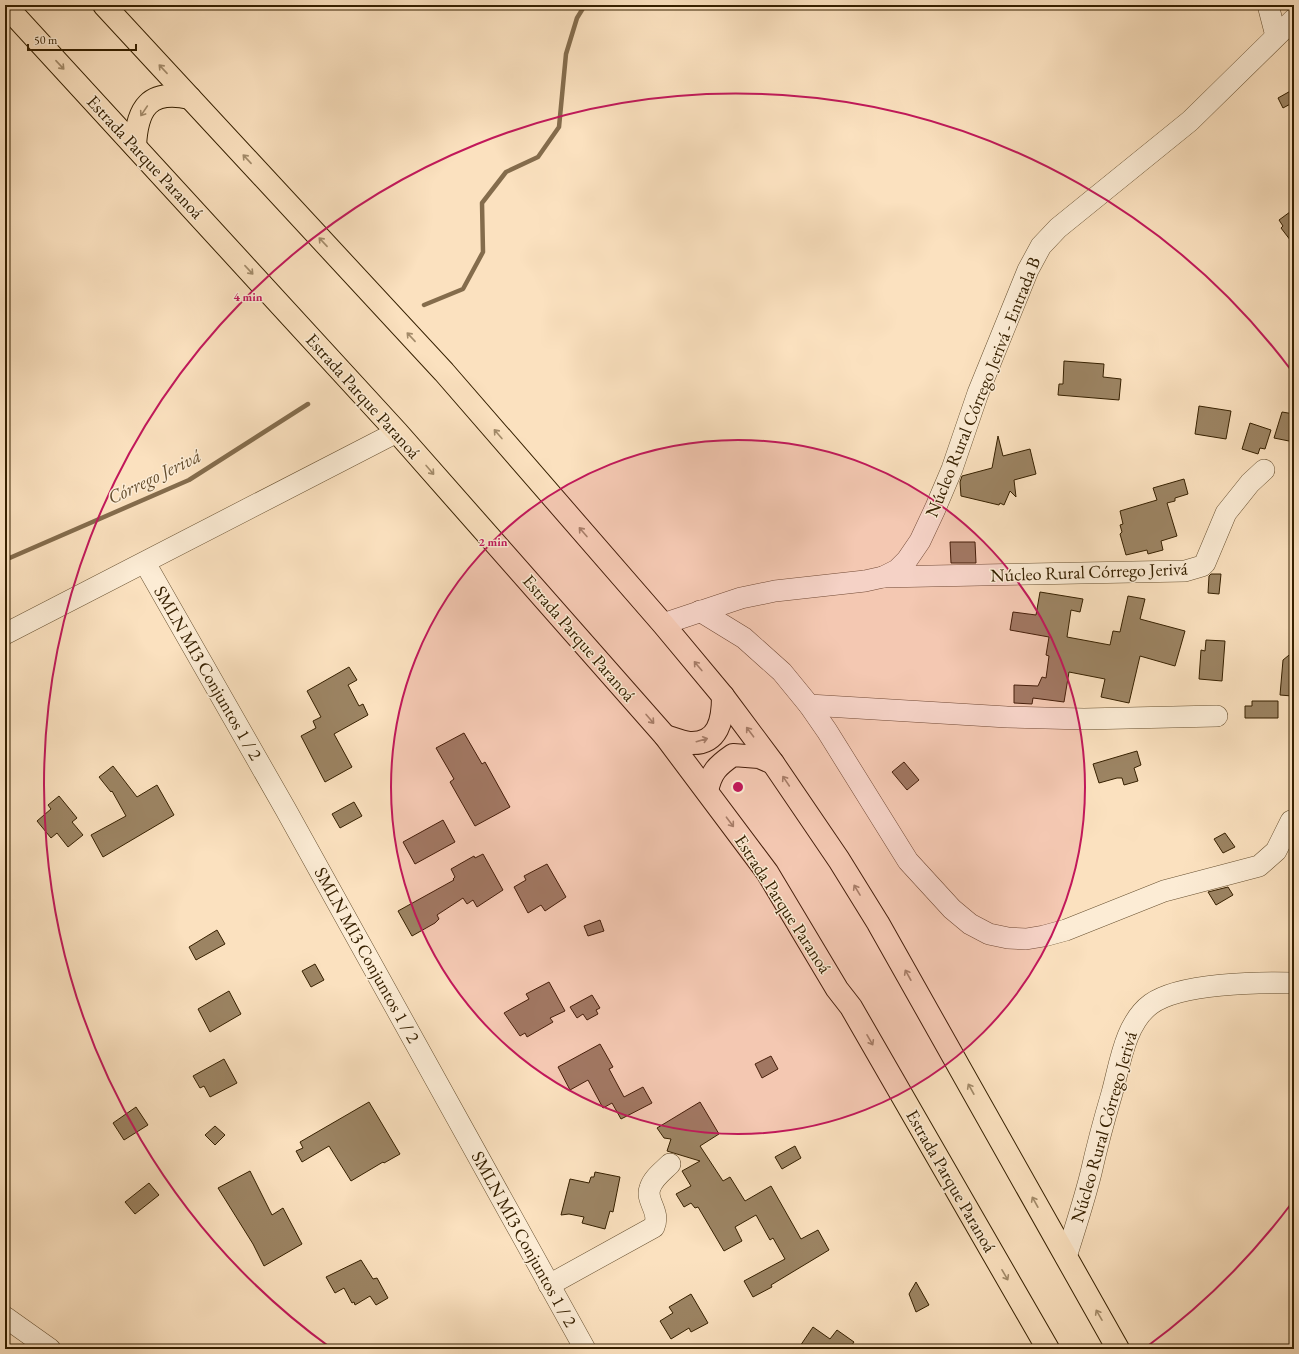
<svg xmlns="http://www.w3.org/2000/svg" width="1299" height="1354" font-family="'EB Garamond',serif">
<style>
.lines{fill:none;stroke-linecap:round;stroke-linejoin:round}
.stream{stroke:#846c4c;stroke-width:4.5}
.building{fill:#9c8463;stroke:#362000}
.minor-casing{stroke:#675030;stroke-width:22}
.major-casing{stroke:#362000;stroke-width:24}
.minor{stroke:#fcecd5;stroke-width:21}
.major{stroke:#fbe1bf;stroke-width:22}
.oneway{stroke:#a28a69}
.ring{fill:none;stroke:#c2185b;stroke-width:2}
.labels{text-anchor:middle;stroke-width:3;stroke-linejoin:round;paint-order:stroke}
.street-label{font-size:18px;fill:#362000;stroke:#fcecd5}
.water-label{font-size:19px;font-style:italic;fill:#644c2c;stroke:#fcecd5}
.centre{fill:#c2185b;stroke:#fcecd5;stroke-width:2}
.ring-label{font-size:12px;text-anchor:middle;font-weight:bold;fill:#c2185b;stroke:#fcecd5;stroke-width:3;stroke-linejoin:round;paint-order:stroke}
</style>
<rect width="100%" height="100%" fill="#fbe1bf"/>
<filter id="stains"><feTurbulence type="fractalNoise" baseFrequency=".005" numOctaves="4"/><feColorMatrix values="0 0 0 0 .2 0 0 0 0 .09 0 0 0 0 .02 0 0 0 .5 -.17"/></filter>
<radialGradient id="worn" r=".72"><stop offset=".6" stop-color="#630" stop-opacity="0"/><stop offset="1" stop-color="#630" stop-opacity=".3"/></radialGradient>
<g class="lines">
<!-- stream -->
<g class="stream">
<path d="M424,305l39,-16 20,-37 -1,-49 24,-31 32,-15 21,-30 7,-73 11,-36 8,-13"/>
<path d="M5,560l184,-80 119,-76"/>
</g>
</g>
<!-- building -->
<g class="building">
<path d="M1294,89v13l-11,6 -5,-10z"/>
<path d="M1294,209v36l-13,-17 2,-2 -4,-6z"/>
<path d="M1064,361l40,3 -1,13 18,2 -2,21 -61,-5 1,-11h4z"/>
<path d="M1199,406l32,5 -5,28 -31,-5z"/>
<path d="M1282,412l12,2v28l-20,-4z"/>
<path d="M1250,423l21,7 -6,19 -5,-1 -2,6 -16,-5z"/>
<path d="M998,436l5,20 27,-7 6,25 -22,6 2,17 -6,-6 -6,14 -4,-2 -1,2 -38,-9 -1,-14 2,-6 30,-8z"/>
<path d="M1184,479l4,15 -13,4v3l-8,2 10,33 -16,5 2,9 -15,4 -1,-4 -21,5 -6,-21 2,-2 -2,-7 3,-1 -3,-13 37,-11 -4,-12z"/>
<path d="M950,542h25l1,21h-25z"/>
<path d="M1211,574h10l-2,20 -11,-1 1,-17z"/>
<path d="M1040,592l43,7 -3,13 -9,-2 -4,27 43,8 3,-14 7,1 8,-36 17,3 -5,20 45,12 -10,35 -35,-10 -11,47 -28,-6 4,-18 -36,-7 -5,30 -31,-4 -1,6 -18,-1v-18l24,1 4,-9 4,1 3,-22 -3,-1 3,-18 -39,-7 3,-18 23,3z"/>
<path d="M1206,640l19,1 -3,40 -23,-2 2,-29 4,1z"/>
<path d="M1294,651l-2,45 -12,-1 3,-35z"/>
<path d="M349,667l8,13 -9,5 11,21 4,-2 5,11 -34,19 18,33 -27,15 -24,-46 15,-8 -3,-7 8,-4 -14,-26z"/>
<path d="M1252,701h26v17h-33v-12h7z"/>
<path d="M464,733l18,31 3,-2 25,45 -35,19 -25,-44 4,-3 -18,-31z"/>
<path d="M1137,751l4,14 -7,3 4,13 -14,4 -2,-7h-5l-18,5 -6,-19z"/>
<path d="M904,762l15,18 -12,10 -15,-18z"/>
<path d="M113,766l24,31 20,-12 17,30 -71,42 -12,-22 35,-19 -14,-25 -1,1 -12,-15z"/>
<path d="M59,796l18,22 -5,4 11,13 -15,12 -11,-14 -6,5 -14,-17 14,-12 -3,-4z"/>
<path d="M354,802l8,14 -22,12 -8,-14z"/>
<path d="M443,820l12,22 -40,22 -12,-22z"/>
<path d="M1225,833l10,14 -12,6 -9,-14z"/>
<path d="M483,854l20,36 -26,17 -4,-7 -6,4 -4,-6 -26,17 2,4 -4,4 -23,13 -14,-25 56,-31 -1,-1 2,-2 -4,-8 23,-13 1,2z"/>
<path d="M547,864l19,33 -21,14 -4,-6 -13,8 -14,-26 12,-7 -2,-4z"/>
<path d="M1228,887l5,8 -17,10 -8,-13z"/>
<path d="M600,920l4,11 -16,5 -4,-10z"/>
<path d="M217,930l8,14 -29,16 -7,-13z"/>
<path d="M315,964l9,16 -13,7 -9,-16z"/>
<path d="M549,982l16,29 -15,7 3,4 -26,15 -2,-4 -5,3 -16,-23 25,-14 -3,-5z"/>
<path d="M229,991l12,23 -31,18 -12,-23z"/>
<path d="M592,995l8,13 -4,2 2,4 -11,6 -4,-6 -6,4 -7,-11z"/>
<path d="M600,1044l13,23 -4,2 15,28 19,-10 9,16 -31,16 -9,-16 -9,5 -15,-28 -18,10 -12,-23z"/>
<path d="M771,1056l7,13 -16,9 -7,-14z"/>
<path d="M224,1059l13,24 -27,14 -6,-11 -4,2 -7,-12z"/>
<path d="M369,1102l31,52 -16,9 -1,-1 -32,19 -22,-35 -27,16 -6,-11 7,-3 -3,-6z"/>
<path d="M700,1102l19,32 -19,12 23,35 7,-4 15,24 26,-15 30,53 17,-9 11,20 -58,35 1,2 -19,10 -9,-16 41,-22 -12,-21 -3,2 -14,-25 -21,12 7,14 -18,10 -26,-44 -3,1 -4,-5 -7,4 -8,-13 15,-8 -9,-15 18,-10 -33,-10 4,-12 -7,-1 -7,-10z"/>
<path d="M136,1107l12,18 -24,15 -11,-17z"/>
<path d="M215,1126l10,9 -10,10 -10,-10z"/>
<path d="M795,1146l6,12 -19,11 -7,-12z"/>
<path d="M250,1171l22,44 11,-7 19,36 -38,22 -11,-22 -35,-56z"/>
<path d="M595,1172l25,5 -7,35 -3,-1 -5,18 -23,-6 2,-6 -15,-3 -8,1 9,-36 19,4 2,-6h3z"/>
<path d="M149,1183l10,12 -24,19 -10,-12z"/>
<path d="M361,1260l12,19 4,-1 11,20 -12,7 -6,-9 -15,9 -1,-3 -2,1 -8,-15 -9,5 -9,-16z"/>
<path d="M916,1282l13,23 -13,7 -7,-18z"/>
<path d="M691,1294l17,29 -17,9 -2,-4 -18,11 -11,-18 13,-8 -4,-6z"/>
<path d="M813,1327l17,12 7,-9 17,12 -5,7h-51z"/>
</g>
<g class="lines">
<!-- minor casing -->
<g class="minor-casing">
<g id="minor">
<path d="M1268,5l8,31"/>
<path d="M145,563l141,247 299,539"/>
<path d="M883,577l302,-6 17,-5 3,-3 21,-50 24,-30 14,-13"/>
<path d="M700,611l44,27 38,34 27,33 18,26 81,130 44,48 18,15 19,10 19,4 18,1 18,-3 22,-6 98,-39 95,-25 17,-15 15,-30"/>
<path d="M663,624l78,-26 34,-7 90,-10 18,-4 14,-7 10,-10 13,-19 15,-32 17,-40 26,-76 50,-123 13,-24 17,-18 132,-107 104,-102"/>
<path d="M5,634l392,-202"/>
<path d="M809,705l198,12 77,2 133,-3"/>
<path d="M1066,1257c9,-28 18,-56 25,-84 6,-27 13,-53 21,-80 8,-29 13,-70 39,-89 29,-21 108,-22 143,-21"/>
<path d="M549,1285l105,-58c7,-16 -9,-26 -4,-39 3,-10 13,-17 20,-24"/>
<path d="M5,1317l45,32"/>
</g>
</g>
<!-- major casing -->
<g class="major-casing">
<g id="major">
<path d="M5,5l392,427 268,304 102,136 70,117 14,18 197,342"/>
<path d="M104,5l340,367 219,252 60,72 50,67 66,97 39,63 240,426"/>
<path d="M135,146c2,-38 14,-57 55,-48"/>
<path d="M665,736c7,2 16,6 24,7 30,2 34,-24 34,-47"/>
<path d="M707,791c4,-19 10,-25 26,-36l26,2 14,6"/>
</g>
</g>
<!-- minor -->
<use href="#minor" class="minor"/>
<!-- major -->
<use href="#major" class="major"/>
</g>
<!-- one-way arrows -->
<defs><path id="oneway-shaft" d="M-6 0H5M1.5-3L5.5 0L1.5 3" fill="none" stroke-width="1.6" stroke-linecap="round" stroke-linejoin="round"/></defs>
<g class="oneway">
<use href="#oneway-shaft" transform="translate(60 65) rotate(47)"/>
<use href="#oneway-shaft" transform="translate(163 69) rotate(-133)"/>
<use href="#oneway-shaft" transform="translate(144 111) rotate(124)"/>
<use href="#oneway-shaft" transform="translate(247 159) rotate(-133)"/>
<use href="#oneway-shaft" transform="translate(323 242) rotate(-133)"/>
<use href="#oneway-shaft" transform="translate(249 270) rotate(47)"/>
<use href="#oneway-shaft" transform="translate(411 337) rotate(-133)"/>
<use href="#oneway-shaft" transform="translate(498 434) rotate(-131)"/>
<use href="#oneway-shaft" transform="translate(430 470) rotate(49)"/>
<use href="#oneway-shaft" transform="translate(583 532) rotate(-131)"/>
<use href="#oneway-shaft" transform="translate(698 666) rotate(-130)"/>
<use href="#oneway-shaft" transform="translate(650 719) rotate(49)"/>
<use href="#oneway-shaft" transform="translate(750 732) rotate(-127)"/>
<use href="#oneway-shaft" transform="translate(702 740) rotate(-16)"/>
<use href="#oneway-shaft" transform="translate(786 781) rotate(-124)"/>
<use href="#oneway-shaft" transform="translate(730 822) rotate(53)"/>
<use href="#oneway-shaft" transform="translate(857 890) rotate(-121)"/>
<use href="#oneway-shaft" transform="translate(908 975) rotate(-119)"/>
<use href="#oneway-shaft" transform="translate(870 1040) rotate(60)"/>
<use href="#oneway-shaft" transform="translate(971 1089) rotate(-119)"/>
<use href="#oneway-shaft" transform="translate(1035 1202) rotate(-119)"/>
<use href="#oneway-shaft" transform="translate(1005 1275) rotate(60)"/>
<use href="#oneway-shaft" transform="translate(1099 1315) rotate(-120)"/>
</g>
<!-- distance rings -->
<circle cx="738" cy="787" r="347" fill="#c2185b" fill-opacity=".12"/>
<g class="ring">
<circle cx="738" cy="787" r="347"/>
<path d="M1291 1204A693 693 0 0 1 1145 1348M331 1348A693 693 0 1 1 1291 370"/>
</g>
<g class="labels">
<!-- street labels -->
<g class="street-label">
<text transform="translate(145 157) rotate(47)" y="6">Estrada Parque Paranoá</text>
<text transform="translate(983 387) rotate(-68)" y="6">Núcleo Rural Córrego Jerivá - Entrada B</text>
<text transform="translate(363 396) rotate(48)" y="6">Estrada Parque Paranoá</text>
<text transform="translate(1089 572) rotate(-2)" y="6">Núcleo Rural Córrego Jerivá</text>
<text transform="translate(579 638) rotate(49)" y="6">Estrada Parque Paranoá</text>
<text transform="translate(208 673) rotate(60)" y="6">SMLN MI3 Conjuntos 1 / 2</text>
<text transform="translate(783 904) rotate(57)" y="6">Estrada Parque Paranoá</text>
<text transform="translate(367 955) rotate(61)" y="6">SMLN MI3 Conjuntos 1 / 2</text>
<text transform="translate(1104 1127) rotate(-74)" y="6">Núcleo Rural Córrego Jerivá</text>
<text transform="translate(951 1181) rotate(60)" y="6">Estrada Parque Paranoá</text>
<text transform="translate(524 1239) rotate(61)" y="6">SMLN MI3 Conjuntos 1 / 2</text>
</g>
<!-- water labels -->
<g class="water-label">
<text transform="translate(154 476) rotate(-26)" y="7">Córrego Jerivá</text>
</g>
</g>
<circle cx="738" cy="787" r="6" class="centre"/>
<g class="ring-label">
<text x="248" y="301">4 min</text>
<text x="493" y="546">2 min</text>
</g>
<!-- margin -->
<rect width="1299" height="1354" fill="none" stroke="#fbe1bf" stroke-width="20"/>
<rect x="6" y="6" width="1287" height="1342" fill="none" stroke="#362000" stroke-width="2"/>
<rect x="10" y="10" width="1279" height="1334" fill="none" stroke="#362000"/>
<!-- scale -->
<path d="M28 44v6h108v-6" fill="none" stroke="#362000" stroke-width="2"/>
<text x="34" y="44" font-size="12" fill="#362000" stroke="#fcecd5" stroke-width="3" paint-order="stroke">50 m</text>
<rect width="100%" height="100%" filter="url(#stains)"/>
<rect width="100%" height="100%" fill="url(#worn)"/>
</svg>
